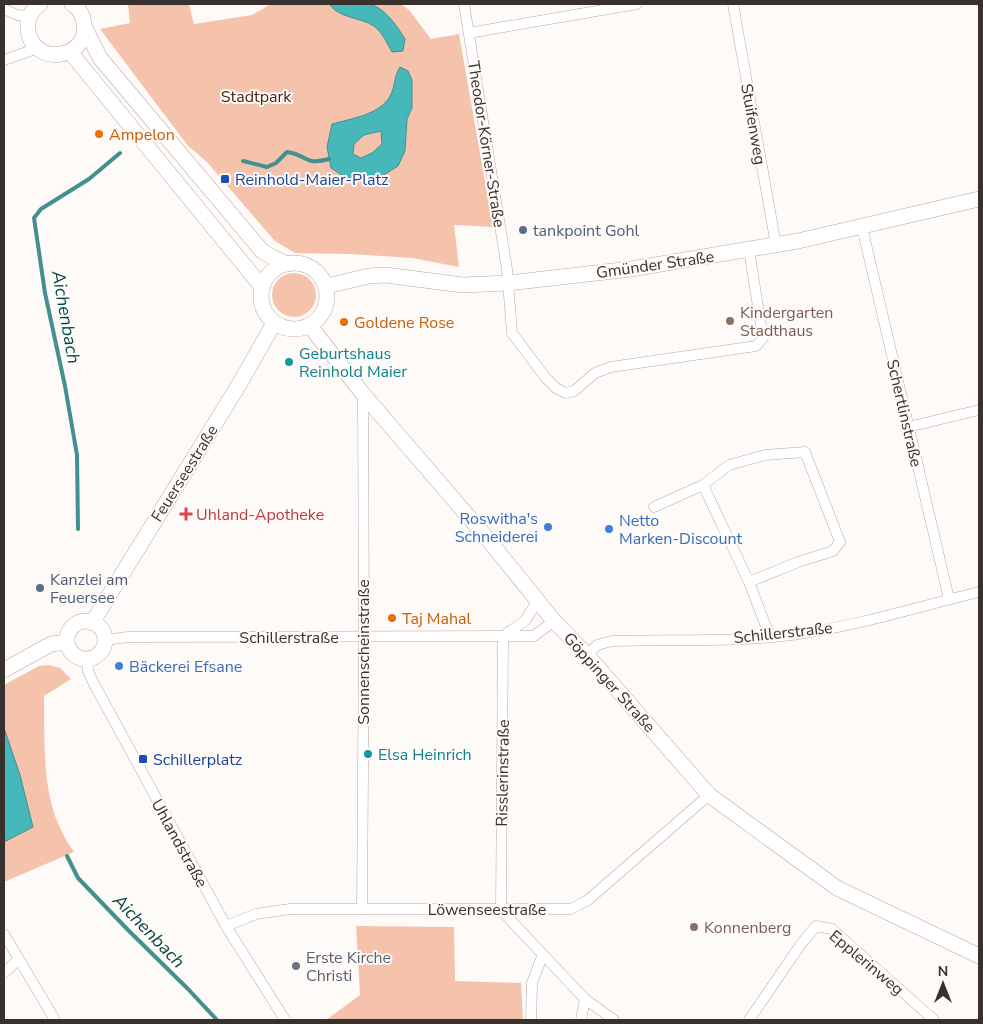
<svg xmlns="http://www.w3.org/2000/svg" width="983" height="1024" font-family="'Nunito Sans',sans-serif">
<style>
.green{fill:#f5c2ac;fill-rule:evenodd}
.water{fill:#46b8ba;stroke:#429090;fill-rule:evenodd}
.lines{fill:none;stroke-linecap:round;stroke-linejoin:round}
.stream{stroke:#429090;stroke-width:4}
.street-casing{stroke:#baa79f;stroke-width:11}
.secondary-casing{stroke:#baa79f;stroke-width:16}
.street{stroke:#fff;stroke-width:10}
.secondary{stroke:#fff;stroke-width:15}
.food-dot{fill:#e8710a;stroke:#fefaf8;stroke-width:2}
.transit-dot{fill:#1a4fb4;stroke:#fefaf8;stroke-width:2}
.service-dot{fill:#5c6f8a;stroke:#fefaf8;stroke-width:2}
.education-dot{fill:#8d6e63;stroke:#fefaf8;stroke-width:2}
.culture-dot{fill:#0f9aa8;stroke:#fefaf8;stroke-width:2}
.health-dot{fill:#e0444e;stroke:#fefaf8;stroke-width:2}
.shop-dot{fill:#3f7fe0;stroke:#fefaf8;stroke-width:2}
.worship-dot{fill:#6b7280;stroke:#fefaf8;stroke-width:2}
.labels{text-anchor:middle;stroke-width:4;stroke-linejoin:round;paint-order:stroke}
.park-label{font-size:16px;fill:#482312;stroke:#fefaf8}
.street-label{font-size:16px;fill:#39312d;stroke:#fefaf8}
.food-label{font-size:16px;fill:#c56008;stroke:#fefaf8;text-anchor:start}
.transit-label{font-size:16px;fill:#164399;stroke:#fefaf8;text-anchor:start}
.service-label{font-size:16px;fill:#4e5e75;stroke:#fefaf8;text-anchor:start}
.education-label{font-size:16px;fill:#785e54;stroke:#fefaf8;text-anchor:start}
.culture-label{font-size:16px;fill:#0d838f;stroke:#fefaf8;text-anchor:start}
.health-label{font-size:16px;fill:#be3a42;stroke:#fefaf8;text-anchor:start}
.shop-label{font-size:16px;fill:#366cbe;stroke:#fefaf8;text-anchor:start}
.worship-label{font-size:16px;fill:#5b616d;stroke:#fefaf8;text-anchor:start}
.water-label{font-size:18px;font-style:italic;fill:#004749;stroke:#fefaf8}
</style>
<rect width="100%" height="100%" fill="#fefaf8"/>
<!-- green -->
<g class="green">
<path d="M139,4h50l5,20 58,-9 19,-11h58c11,15 31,13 45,22 8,6 13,17 18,25h11l-23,-42 -11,-5h32l8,6 22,29 28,-5 34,193 -39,-2 5,42 -47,-9 -60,-4 -57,-1 -20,-12 -69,-80 -18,-15 -88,-117 30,-6 -2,-18zM397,71l15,37 -5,11 -2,32 -74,17 1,-44c17,-5 49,-11 58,-26 4,-8 6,-18 7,-27z"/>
<path d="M381,131l1,13 -10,9 -11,5 -8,-4 1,-10 10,-9z"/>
<circle cx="294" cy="295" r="22"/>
<path d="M49,665l11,3 11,11 -27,17c1,44 -3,95 18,136 3,7 8,14 12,20l-70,30v-197l35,-19z"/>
<path d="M356,926l98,1 1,54 66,2 2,37h-197l34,-25z"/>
</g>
<!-- water -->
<g class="water">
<path d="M329,4c12,0 27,-3 40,0 15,3 28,22 36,35l-2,12 -11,1c-5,-9 -10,-20 -18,-26 -14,-9 -34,-7 -45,-22z"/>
<path d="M400,67l8,4 4,9v28l-5,11 -2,32 -7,15 -19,12 -30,2 -18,-12 -4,-21 5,-23c21,-6 52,-10 60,-32 3,-8 3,-18 8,-25zM381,131l1,13 -10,9 -11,5 -8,-4 1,-10 10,-9z"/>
<path d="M4,728l16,47 13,52 -29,15z"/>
</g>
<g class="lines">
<!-- stream -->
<g class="stream">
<path d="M243,161l24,6 9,-4 11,-11c20,2 16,14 42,7"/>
<path d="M78,529l-1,-74 -12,-69 -20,-93 -11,-75 7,-9 48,-30 31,-26"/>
<path d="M67,856l11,22 50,52 60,59 29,31"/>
</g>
<!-- street casing -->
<g class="street-casing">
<g id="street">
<path d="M464,4l43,265 5,64 33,44 11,11 9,5 9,-2 21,-18 16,-6 145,-21 7,-8 -14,-88"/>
<path d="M733,4l43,241"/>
<path d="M4,9l13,6 13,1"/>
<path d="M469,33l168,-29"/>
<path d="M4,60l34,-12"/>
<path d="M862,227l87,372"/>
<path d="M908,427l71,-17"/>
<path d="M654,507l49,-22"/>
<path d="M749,582l49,-20 35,-11 7,-9 -35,-90 -40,3 -36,10 -26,20 46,97 21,55"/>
<path d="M503,636l22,-15 13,-21"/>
<path d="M105,640l23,-3 406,-1 20,-15"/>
<path d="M587,655l10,-10 15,-4c62,-2 132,2 193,-8 59,-9 116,-27 174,-41"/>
<path d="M87,659l1,12 5,11 133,244 59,94"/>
<path d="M362,909l2,-272 -1,-243"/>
<path d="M501,910l2,-274"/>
<path d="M501,910l84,89 29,21"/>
<path d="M226,926l30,-12 34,-5h281l17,-9 121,-105"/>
<path d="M4,934l51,86"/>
<path d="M4,973l14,-13"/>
<path d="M531,1020l1,-37 11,-29"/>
<path d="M581,1020l4,-21"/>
<path d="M749,1020l52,-76 15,-18 16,3 102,91"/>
</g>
</g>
<!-- secondary casing -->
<g class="secondary-casing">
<g id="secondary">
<path d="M40,4c-9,6 -13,16 -12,26 4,37 62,30 56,-7 -1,-8 -5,-15 -12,-19"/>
<path d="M85,28l15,30 162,193 10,6 15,7"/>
<path d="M70,52l192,235"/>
<circle cx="294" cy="296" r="33"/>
<path d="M327,286l42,-10 16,-1 78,10 45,-2 123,-14 167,-28 181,-42"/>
<path d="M310,326l53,68 123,143 68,84 33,34 122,140 128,93 142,68"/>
<circle cx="86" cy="640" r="19"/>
<path d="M92,623l148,-240 34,-60"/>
<path d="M4,670l47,-26 16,-2"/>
</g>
</g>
<!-- street -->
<use href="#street" class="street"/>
<!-- secondary -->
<use href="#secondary" class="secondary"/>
</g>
<!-- markers -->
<g class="food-dot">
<circle cx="99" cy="134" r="5"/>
<circle cx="344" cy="322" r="5"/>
<circle cx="392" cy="618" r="5"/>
</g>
<g class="transit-dot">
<rect x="220" y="174" width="10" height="10" rx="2.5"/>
<rect x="138" y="754" width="10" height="10" rx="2.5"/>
</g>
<g class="service-dot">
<circle cx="523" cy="230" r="5"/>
<circle cx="40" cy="588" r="5"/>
</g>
<g class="education-dot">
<circle cx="730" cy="321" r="5"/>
<circle cx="694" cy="927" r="5"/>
</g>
<g class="culture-dot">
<circle cx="289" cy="362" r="5"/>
<circle cx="368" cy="754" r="5"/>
</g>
<path class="health-dot" d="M183.5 506.5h5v5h5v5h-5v5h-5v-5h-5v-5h5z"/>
<g class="shop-dot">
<circle cx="548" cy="527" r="5"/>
<circle cx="609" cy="529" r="5"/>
<circle cx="119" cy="666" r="5"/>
</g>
<circle class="worship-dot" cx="296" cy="966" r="5"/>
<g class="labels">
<!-- park labels -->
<g class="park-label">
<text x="256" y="102">Stadtpark</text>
</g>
<!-- street labels -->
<g class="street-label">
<text transform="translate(754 124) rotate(80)" y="6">Stuifenweg</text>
<text transform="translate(487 144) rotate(81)" y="6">Theodor-Körner-Straße</text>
<text transform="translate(655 264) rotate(-8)" y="6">Gmünder Straße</text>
<text transform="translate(905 413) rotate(77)" y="6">Schertlinstraße</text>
<text transform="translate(184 473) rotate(-58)" y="6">Feuerseestraße</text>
<text transform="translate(783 632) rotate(-6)" y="6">Schillerstraße</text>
<text x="289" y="643">Schillerstraße</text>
<text transform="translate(363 652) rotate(-90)" y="6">Sonnenscheinstraße</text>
<text transform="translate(610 682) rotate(48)" y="6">Göppinger Straße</text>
<text transform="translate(502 773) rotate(-89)" y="6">Risslerinstraße</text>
<text transform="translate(180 843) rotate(61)" y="6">Uhlandstraße</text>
<text x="487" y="915">Löwenseestraße</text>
<text transform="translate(867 962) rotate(40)" y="6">Epplerinweg</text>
</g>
<!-- food labels -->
<g class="food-label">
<text x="109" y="140">Ampelon</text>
<text x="354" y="328">Goldene Rose</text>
<text x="402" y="624">Taj Mahal</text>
</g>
<!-- transit labels -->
<g class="transit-label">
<text x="235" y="185">Reinhold-Maier-Platz</text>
<text x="153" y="765">Schillerplatz</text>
</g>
<!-- service labels -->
<g class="service-label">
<text x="533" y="236">tankpoint Gohl</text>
<text x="50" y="585">Kanzlei am<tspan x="50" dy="18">Feuersee</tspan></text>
</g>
<!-- education labels -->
<g class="education-label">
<text x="740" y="318">Kindergarten<tspan x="740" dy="18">Stadthaus</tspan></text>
<text x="704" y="933">Konnenberg</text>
</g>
<!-- culture labels -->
<g class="culture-label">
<text x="299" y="359">Geburtshaus<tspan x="299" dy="18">Reinhold Maier</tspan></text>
<text x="378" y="760">Elsa Heinrich</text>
</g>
<!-- health labels -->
<g class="health-label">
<text x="196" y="520">Uhland-Apotheke</text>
</g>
<!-- shop labels -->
<g class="shop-label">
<text x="538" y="524" text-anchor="end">Roswitha's<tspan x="538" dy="18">Schneiderei</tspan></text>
<text x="619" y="526">Netto<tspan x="619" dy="18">Marken-Discount</tspan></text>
<text x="129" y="672">Bäckerei Efsane</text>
</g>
<!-- worship labels -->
<g class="worship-label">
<text x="306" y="963">Erste Kirche<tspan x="306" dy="18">Christi</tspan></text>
</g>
<!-- water labels -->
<g class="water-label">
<text transform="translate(66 317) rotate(80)" y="6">Aichenbach</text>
<text transform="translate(149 931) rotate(46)" y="6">Aichenbach</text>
</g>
</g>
<!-- border -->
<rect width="983" height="1024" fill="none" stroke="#39312d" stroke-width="10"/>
<!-- north arrow -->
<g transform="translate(943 984)" stroke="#fefaf8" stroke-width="4" paint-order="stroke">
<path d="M0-4L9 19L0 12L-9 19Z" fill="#39312d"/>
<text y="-8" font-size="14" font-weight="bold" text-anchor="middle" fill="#39312d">N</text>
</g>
</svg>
